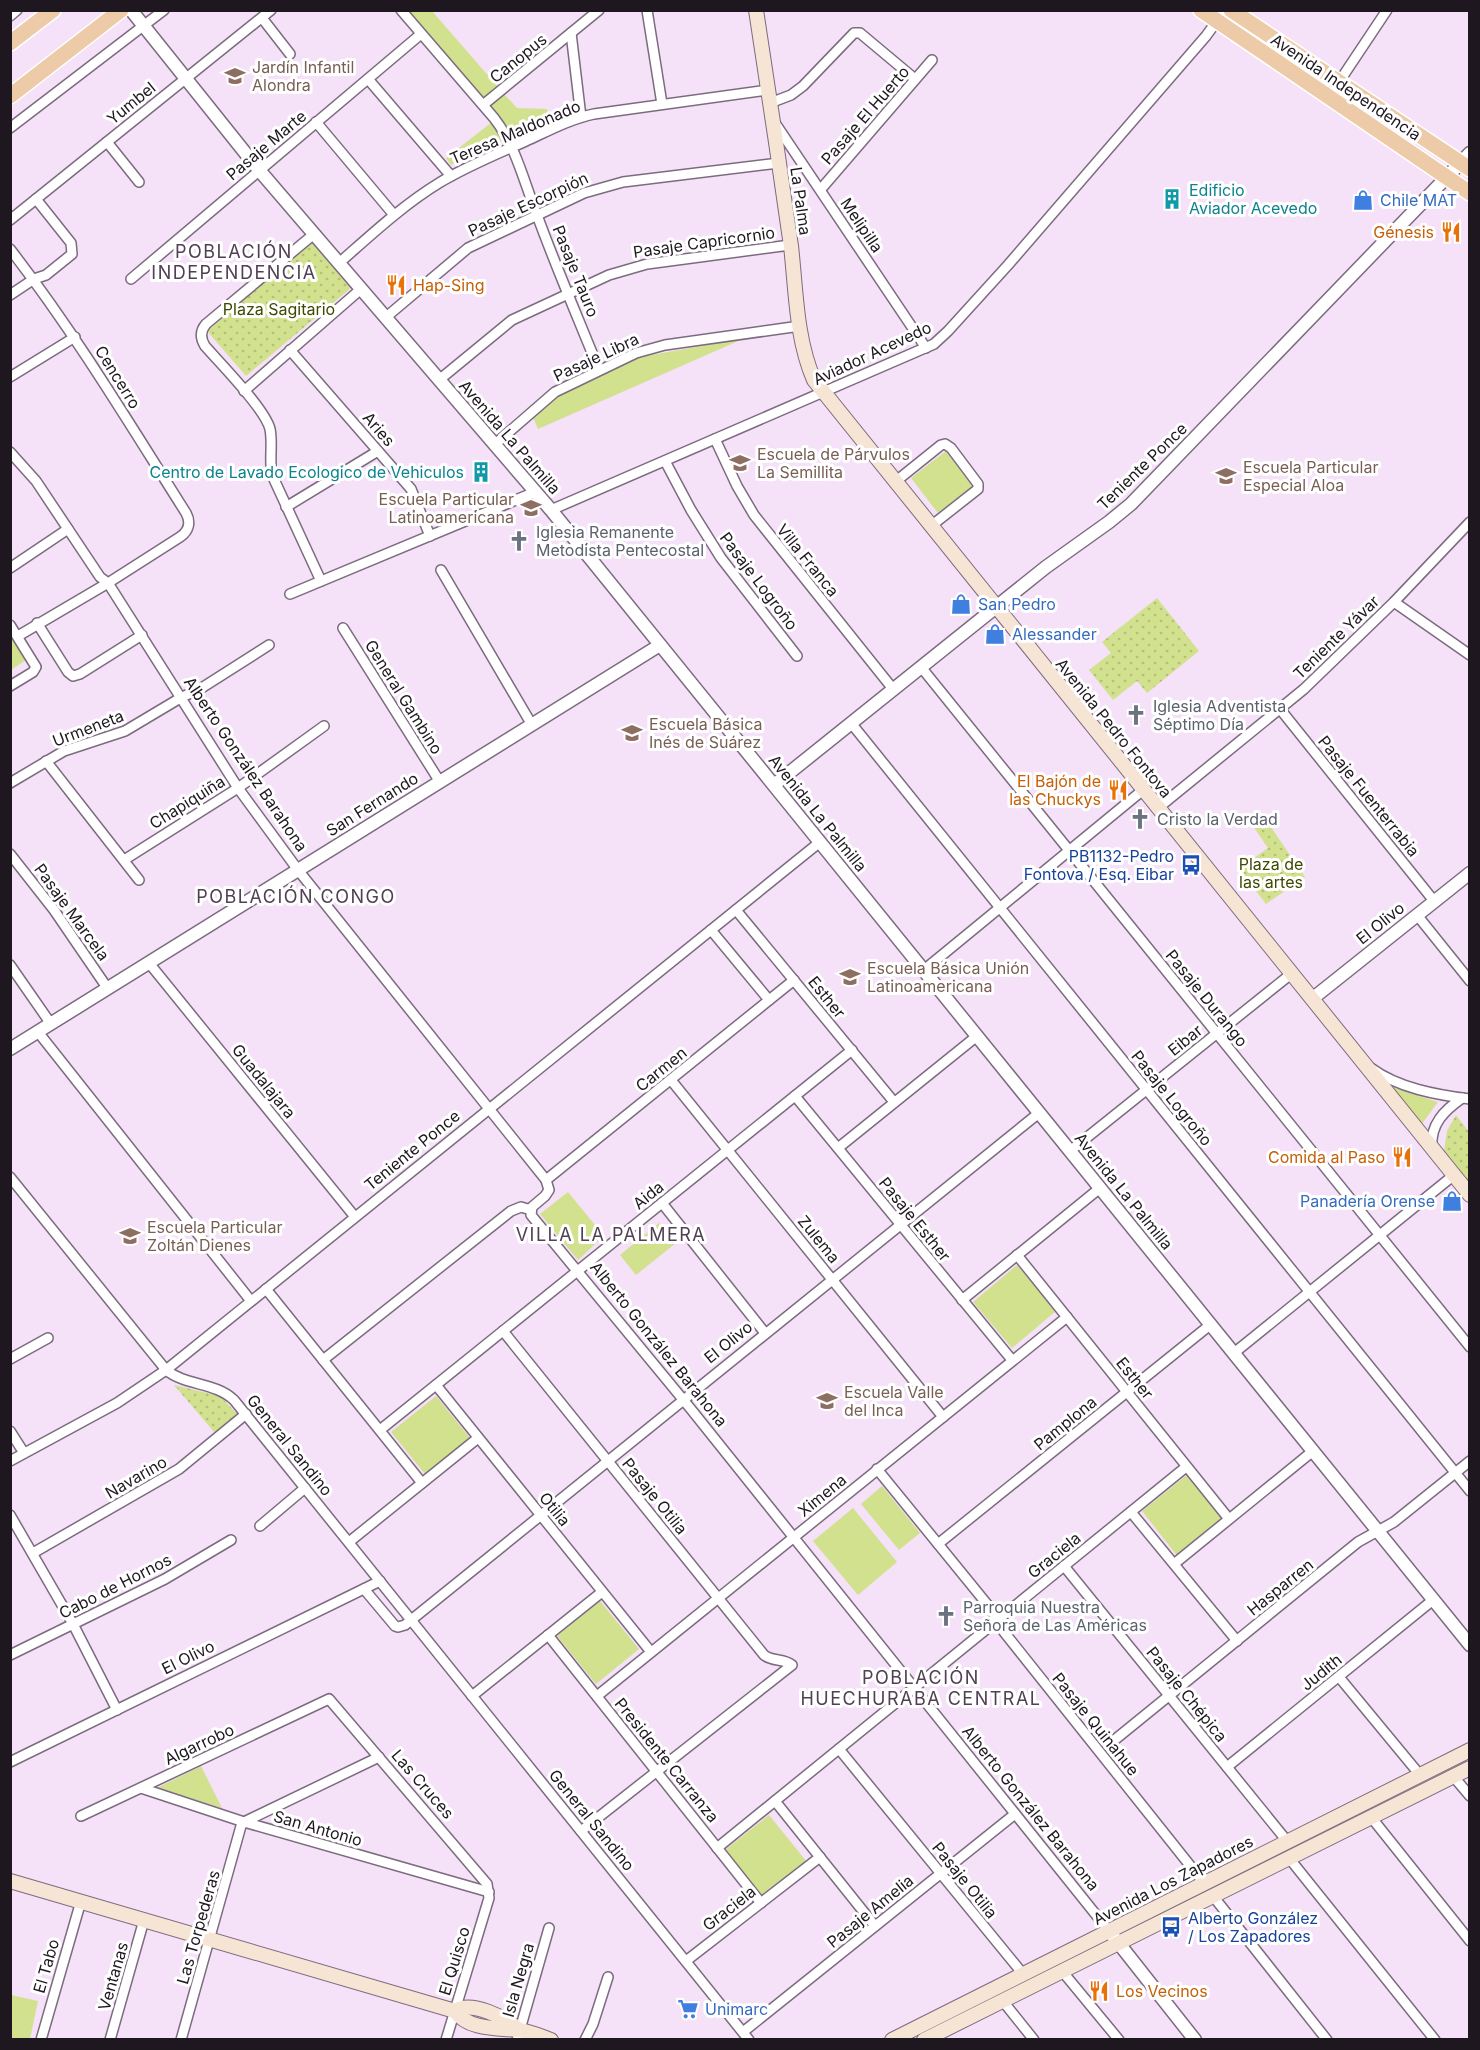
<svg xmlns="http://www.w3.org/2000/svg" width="1480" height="2050" font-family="Inter,sans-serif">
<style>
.green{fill:#d2e18e}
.park{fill:url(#park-dots)}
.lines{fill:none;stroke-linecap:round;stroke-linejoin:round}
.minor-casing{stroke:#7c6b7f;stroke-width:12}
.tertiary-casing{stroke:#7c6b7f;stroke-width:15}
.secondary-casing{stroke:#7c6b7f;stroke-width:16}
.primary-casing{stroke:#fff;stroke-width:18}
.minor{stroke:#fff;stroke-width:9}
.tertiary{stroke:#fff;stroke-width:12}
.secondary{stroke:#f6e5d4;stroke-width:14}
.primary{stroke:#edcba8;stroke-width:15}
.labels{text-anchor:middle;stroke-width:6;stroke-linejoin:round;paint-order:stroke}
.street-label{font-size:16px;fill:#1e171f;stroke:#fff}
.education-label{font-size:16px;fill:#785e54;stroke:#fff;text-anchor:start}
.culture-label{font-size:16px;fill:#0d838f;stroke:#fff;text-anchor:start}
.shop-label{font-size:16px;fill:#366cbe;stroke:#fff;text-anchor:start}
.food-label{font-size:16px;fill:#c56008;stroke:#fff;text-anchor:end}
.park-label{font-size:16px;fill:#404800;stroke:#fff}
.worship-label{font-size:16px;fill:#5b616d;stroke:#fff;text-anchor:start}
.transit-label{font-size:16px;fill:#164399;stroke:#fff;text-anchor:end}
.neighbourhood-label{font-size:18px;letter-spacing:1.5px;fill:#514053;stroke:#fff}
</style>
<defs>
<pattern id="park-dots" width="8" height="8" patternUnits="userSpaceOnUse" patternTransform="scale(1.5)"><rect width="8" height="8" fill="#d2e18e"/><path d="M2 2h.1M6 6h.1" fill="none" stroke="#b4c07a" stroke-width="1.8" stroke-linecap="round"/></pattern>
</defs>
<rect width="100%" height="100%" fill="#f5e1f8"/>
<!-- green -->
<g class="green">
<path d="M406,11h26l66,76 -15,12z"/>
<path d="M503,93l14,15 30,1 2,11 -37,16 -2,-5 -21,-26z"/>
<path d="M492,122l10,19 -51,24 -5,-7z"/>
<path d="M741,339l-5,3 -198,87 -5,-12 22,-19 11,-7 74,-34z"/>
<path d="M946,451l27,35 -35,27 -27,-35z"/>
<path d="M10,635l16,25 -15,10h-1z"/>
<path d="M1389,1086l49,16 -17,23z"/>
<path d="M568,1192l36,44 -26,24 -38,-46z"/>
<path d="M659,1223l17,20 -40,32 -16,-20z"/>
<path d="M1017,1265l39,46 -44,37 -39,-46z"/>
<path d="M436,1396l34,42 -45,36 -34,-42z"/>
<path d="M1187,1475l37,47 -45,36 -37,-47z"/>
<path d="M882,1486l38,47 -21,17 -38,-46z"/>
<path d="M853,1508l44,54 -39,33 -45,-54z"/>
<path d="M600,1601l39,48 -43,35 -39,-48z"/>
<path d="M201,1766l21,42 -65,-20z"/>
<path d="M769,1815l38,47 -44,36 -38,-48z"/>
<path d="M11,1995l27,6 -8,38h-19z"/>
</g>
<!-- park -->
<g class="park">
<path d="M312,242l39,46 -105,88 -39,-45z"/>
<path d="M1157,598l42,53 -52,42 -10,-12 -24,19 -24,-30 22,-17 -9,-11z"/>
<path d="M1264,817l41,60 -39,27 -27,-35 29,-21 -15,-22z"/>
<path d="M1456,1115l13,17v51l-25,-32 3,-20z"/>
<path d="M174,1385l46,11 17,18 -22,19z"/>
</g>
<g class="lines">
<!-- minor casing -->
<g class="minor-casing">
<g id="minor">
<path d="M401,10l93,108c22,28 30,64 43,97 19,52 41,103 62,155"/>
<path d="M647,10l15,94"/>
<path d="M10,16l7,-6"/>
<path d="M262,18l28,36"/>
<path d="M571,33l10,84"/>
<path d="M368,79l83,97"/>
<path d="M1329,97l58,-87"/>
<path d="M770,103l21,-8 12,-9 51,-53h6l55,46"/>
<path d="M483,105l116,-95"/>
<path d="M316,122l78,93"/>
<path d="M775,123l151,225"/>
<path d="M10,128l154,-118"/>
<path d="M107,142l32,40"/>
<path d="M821,189l111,-129"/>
<path d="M10,220l261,-210"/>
<path d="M314,234l-108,90c-6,7 -6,14 -1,22 15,17 60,63 65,83 3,15 -1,31 2,46l49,106"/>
<path d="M10,249c65,84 119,174 176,264 5,9 3,18 -6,24l-72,46 -90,53"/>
<path d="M339,263c32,-28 64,-58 100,-80 28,-17 58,-29 87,-42 22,-10 44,-22 68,-27l174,-24"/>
<path d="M131,279l290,-245"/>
<path d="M10,295l24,-16 12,-4 26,-21 -1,-11 -35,-44"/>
<path d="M385,318l83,-70 116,-55 39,-11 156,-19"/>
<path d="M290,350l121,139 19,47"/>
<path d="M10,377l65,-40"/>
<path d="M439,380l73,-60 97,-45 38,-11 143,-19"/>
<path d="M244,391l117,-102"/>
<path d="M715,439l22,47 17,29 139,174"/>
<path d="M494,445l61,-53 81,-39 29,-8 135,-19"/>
<path d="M10,452l26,29 64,96 8,6 130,205 60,82 248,310 3,10 -4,6 -13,11 -1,8 159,193 419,523"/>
<path d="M665,461l26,49 30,48 76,98"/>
<path d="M895,482l46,-37 4,-1 6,4 27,36v5l-47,37"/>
<path d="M286,507l92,-56"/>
<path d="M551,510l383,-166 14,-13 60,-66 198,-229 19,-26"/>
<path d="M10,568l58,-39"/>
<path d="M441,570l91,155"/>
<path d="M290,594l245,-102"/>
<path d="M1394,602l76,53"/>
<path d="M37,623l31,49 5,4 7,-2 62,-39"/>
<path d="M10,625l26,42 -3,5 -23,14"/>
<path d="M343,628l97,154"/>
<path d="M921,667l549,680"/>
<path d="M1280,709l154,192"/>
<path d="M851,723l619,768"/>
<path d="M46,761l93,119"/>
<path d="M10,783l54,-32 61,-20 57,-34 18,-8 69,-44"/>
<path d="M1158,808l146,-119 90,-87 76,-80"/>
<path d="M10,854l44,56 54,79"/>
<path d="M124,860l114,-72 86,-62"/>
<path d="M736,910l158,192"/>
<path d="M1417,915l53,66"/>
<path d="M711,930l58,70"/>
<path d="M149,963l206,254"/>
<path d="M10,965l41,59"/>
<path d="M924,970l219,-180"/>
<path d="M38,1032l213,269"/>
<path d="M1371,1068c27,20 66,27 99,31"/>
<path d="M671,1080l272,337"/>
<path d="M795,1096l217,264"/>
<path d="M1432,1147c-2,-23 13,-37 30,-49"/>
<path d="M838,1148l139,-112"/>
<path d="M1070,1151l221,-177"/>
<path d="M10,1177l156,193c20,16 49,12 68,30l515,640"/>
<path d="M546,1180l248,-200"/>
<path d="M662,1203l103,130"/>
<path d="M1017,1255l212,264"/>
<path d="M266,1289l156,194"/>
<path d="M962,1300l138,-112"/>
<path d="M503,1331l261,324c9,7 19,3 28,10l-211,166"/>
<path d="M1234,1353l220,-178"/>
<path d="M10,1359l38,-21"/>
<path d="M323,1360l188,-149 10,-4 10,3"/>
<path d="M436,1385l215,267"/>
<path d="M380,1430l472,-380"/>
<path d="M10,1431l14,22"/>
<path d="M10,1461l107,-58 49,-33 654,-528"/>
<path d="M877,1469l114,140 13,23 200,251"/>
<path d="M1131,1512l106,129"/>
<path d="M10,1515l63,109 44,86"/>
<path d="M260,1526l45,-38"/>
<path d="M349,1542l129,-104"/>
<path d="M938,1544l272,-219"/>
<path d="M33,1553l146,-84 67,-55"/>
<path d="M1174,1564l139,-113"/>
<path d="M1064,1566l223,275"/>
<path d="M364,1589l31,37 3,1 7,-2 634,-512"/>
<path d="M548,1635l213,268"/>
<path d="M10,1655l155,-76 66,-39"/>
<path d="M1339,1677l81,98"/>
<path d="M472,1696l130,-104"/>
<path d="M597,1696l470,-379"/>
<path d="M1112,1742l246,-200 36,-20 76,-61"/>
<path d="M839,1749l184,225"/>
<path d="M10,1762l370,-181"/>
<path d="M1227,1767l206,-167"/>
<path d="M1453,1776l17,20"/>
<path d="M141,1788l103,34 245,70"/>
<path d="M775,1801l100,125"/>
<path d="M81,1816l248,-117 158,185 2,14 -43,142"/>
<path d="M1371,1817l99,124"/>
<path d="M244,1822l135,-65"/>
<path d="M717,1848l469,-381"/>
<path d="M1289,1858l146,182"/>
<path d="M1213,1896l114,144"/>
<path d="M686,1961l134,-104"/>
<path d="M1062,1971l57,69"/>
<path d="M1002,2000l32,40"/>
<path d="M743,2032l272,-218"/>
<path d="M41,2040l40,-139"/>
<path d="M110,2040l34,-120"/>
<path d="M181,2040l60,-214 3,-4"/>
<path d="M517,2040l32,-112"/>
<path d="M585,2040l8,-16 15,-47"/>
</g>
</g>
<!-- tertiary casing -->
<g class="tertiary-casing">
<g id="tertiary">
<path d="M131,10l128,160 292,340 919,1135"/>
<path d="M774,785l272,-218 63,-45 22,-18 339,-351"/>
<path d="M1312,999l158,-126"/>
<path d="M10,1049l650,-404"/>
<path d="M1113,1936l82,104"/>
</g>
</g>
<!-- secondary casing -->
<g class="secondary-casing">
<g id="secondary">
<path d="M756,10c12,79 24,157 35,236 5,44 5,93 23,134l656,815"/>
<path d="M10,1881l445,130c13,19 42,17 63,19 11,1 22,6 33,10"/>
<path d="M455,2011c17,-11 51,7 64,19"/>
<path d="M892,2040l578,-290"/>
<path d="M924,2040l546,-272"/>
</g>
</g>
<!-- primary casing -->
<g class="primary-casing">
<g id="primary">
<path d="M1201,10l269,183"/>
<path d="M1231,10l239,159"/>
<path d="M10,43l43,-33"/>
<path d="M10,96l111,-86"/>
</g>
</g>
<!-- minor -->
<use href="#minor" class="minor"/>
<!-- tertiary -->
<use href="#tertiary" class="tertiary"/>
<!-- secondary -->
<use href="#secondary" class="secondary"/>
<!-- primary -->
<use href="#primary" class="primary"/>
</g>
<!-- icons -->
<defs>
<g id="school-bare" transform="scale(1.62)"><path d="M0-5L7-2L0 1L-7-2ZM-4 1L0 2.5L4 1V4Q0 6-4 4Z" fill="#8d6e63" stroke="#fff" stroke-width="2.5" paint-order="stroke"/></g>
<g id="building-bare" transform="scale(1.62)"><path d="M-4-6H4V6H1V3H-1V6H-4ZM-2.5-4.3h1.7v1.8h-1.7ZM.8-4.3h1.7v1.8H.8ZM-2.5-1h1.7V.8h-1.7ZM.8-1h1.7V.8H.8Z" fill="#0f9aa8" stroke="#fff" stroke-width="2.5" paint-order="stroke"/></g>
<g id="shop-bare" transform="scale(1.62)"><path d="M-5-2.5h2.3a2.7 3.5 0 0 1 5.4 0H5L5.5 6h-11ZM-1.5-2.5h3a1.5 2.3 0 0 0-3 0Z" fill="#3f7fe0" stroke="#fff" stroke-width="2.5" paint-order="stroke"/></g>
<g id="restaurant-bare" transform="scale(1.62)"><path d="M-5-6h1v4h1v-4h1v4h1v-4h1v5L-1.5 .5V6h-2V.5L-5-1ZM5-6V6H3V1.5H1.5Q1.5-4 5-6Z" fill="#e8710a" stroke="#fff" stroke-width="2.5" paint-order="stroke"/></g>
<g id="church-bare" transform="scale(1.62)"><path d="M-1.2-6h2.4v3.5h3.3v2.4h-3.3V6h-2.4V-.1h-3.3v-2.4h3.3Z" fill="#6b7280" stroke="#fff" stroke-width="2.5" paint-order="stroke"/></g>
<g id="bus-bare" transform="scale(1.62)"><path d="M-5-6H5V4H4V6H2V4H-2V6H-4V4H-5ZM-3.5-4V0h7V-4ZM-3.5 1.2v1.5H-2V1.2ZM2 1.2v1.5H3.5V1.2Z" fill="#1a4fb4" stroke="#fff" stroke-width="2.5" paint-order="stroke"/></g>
<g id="supermarket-bare" transform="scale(1.62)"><path d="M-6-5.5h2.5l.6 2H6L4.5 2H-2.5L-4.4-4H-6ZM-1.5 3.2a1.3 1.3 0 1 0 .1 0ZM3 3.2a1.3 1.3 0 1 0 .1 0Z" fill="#3f7fe0" stroke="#fff" stroke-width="2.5" paint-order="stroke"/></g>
</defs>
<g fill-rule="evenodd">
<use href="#school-bare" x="235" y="76"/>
<use href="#building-bare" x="1172" y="199"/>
<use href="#shop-bare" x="1363" y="200"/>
<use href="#restaurant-bare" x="1451" y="232"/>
<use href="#restaurant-bare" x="396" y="285"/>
<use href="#school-bare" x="740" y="463"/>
<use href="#building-bare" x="481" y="472"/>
<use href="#school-bare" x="1226" y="476"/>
<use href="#school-bare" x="531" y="508"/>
<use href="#church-bare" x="519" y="541"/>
<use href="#shop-bare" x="961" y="604"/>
<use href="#shop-bare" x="995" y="634"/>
<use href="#church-bare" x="1136" y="715"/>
<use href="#school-bare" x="632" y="733"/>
<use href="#restaurant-bare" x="1118" y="790"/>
<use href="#church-bare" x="1140" y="819"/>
<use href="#bus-bare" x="1191" y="865"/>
<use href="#school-bare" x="850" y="977"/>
<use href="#restaurant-bare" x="1402" y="1157"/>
<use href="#shop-bare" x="1452" y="1201"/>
<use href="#school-bare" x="130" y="1236"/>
<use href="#school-bare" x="827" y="1401"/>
<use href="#church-bare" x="946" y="1616"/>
<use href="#bus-bare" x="1171" y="1927"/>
<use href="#restaurant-bare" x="1099" y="1991"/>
<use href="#supermarket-bare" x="688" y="2009"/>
</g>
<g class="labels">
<!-- street labels -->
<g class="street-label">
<text transform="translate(518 58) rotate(-39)" y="6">Canopus</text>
<text transform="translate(1346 87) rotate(34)" y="6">Avenida Independencia</text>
<text transform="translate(131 103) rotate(-39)" y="6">Yumbel</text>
<text transform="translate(865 115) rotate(-49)" y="6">Pasaje El Huerto</text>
<text transform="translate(515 132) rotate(-23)" y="6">Teresa Maldonado</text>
<text transform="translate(266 145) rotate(-40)" y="6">Pasaje Marte</text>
<text transform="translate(801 201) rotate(82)" y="6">La Palma</text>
<text transform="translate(528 204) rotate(-25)" y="6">Pasaje Escorpión</text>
<text transform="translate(862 225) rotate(56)" y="6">Melipilla</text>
<text transform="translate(704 242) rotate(-8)" y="6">Pasaje Capricornio</text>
<text transform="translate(576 271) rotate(68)" y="6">Pasaje Tauro</text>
<text transform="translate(872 353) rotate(-25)" y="6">Aviador Acevedo</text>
<text transform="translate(596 357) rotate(-25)" y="6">Pasaje Libra</text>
<text transform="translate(118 377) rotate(58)" y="6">Cencerro</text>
<text transform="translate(379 429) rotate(49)" y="6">Aries</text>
<text transform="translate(510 437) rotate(49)" y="6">Avenida La Palmilla</text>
<text transform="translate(1142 466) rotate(-44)" y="6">Teniente Ponce</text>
<text transform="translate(808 560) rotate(51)" y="6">Villa Franca</text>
<text transform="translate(759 581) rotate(53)" y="6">Pasaje Logroño</text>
<text transform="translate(1336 637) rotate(-44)" y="6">Teniente Yávar</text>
<text transform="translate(404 697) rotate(58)" y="6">General Gambino</text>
<text transform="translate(88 728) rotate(-21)" y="6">Urmeneta</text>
<text transform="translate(1114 728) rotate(51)" y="6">Avenida Pedro Fontova</text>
<text transform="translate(246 764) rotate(56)" y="6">Alberto González Barahona</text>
<text transform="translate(1369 796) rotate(51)" y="6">Pasaje Fuenterrabia</text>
<text transform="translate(187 802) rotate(-32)" y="6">Chapiquiña</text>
<text transform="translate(372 804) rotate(-32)" y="6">San Fernando</text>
<text transform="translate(818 813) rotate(51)" y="6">Avenida La Palmilla</text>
<text transform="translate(72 912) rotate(54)" y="6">Pasaje Marcela</text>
<text transform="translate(1380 923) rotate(-39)" y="6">El Olivo</text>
<text transform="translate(827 997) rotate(51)" y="6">Esther</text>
<text transform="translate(1207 998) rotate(51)" y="6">Pasaje Durango</text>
<text transform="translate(1185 1040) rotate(-39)" y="6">Eibar</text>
<text transform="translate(661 1069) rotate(-39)" y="6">Carmen</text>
<text transform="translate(264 1081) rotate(51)" y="6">Guadalajara</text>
<text transform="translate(1172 1098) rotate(51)" y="6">Pasaje Logroño</text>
<text transform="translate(412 1150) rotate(-39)" y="6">Teniente Ponce</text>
<text transform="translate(1124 1191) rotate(51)" y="6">Avenida La Palmilla</text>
<text transform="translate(648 1195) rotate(-39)" y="6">Aida</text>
<text transform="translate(915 1219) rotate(51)" y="6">Pasaje Esther</text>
<text transform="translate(819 1239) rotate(51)" y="6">Zulema</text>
<text transform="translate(728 1342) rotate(-39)" y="6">El Olivo</text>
<text transform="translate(659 1344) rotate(51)" y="6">Alberto González Barahona</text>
<text transform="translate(1135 1378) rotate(51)" y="6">Esther</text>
<text transform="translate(1065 1423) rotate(-39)" y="6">Pamplona</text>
<text transform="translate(290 1445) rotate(51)" y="6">General Sandino</text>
<text transform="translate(136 1477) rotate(-30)" y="6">Navarino</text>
<text transform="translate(822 1495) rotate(-39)" y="6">Ximena</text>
<text transform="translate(655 1496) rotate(51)" y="6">Pasaje Otilia</text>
<text transform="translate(555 1509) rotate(51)" y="6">Otilia</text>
<text transform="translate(1054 1555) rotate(-39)" y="6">Graciela</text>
<text transform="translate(115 1586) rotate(-27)" y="6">Cabo de Hornos</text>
<text transform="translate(1280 1587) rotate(-39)" y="6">Hasparren</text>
<text transform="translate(188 1657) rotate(-26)" y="6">El Olivo</text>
<text transform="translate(1321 1672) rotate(-39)" y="6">Judith</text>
<text transform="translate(1187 1694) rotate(51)" y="6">Pasaje Chépica</text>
<text transform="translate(1096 1724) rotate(51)" y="6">Pasaje Quinahue</text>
<text transform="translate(199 1744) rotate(-25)" y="6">Algarrobo</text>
<text transform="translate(667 1760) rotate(51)" y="6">Presidente Carranza</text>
<text transform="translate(423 1784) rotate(49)" y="6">Las Cruces</text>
<text transform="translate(1031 1808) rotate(51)" y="6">Alberto González Barahona</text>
<text transform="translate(592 1820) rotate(51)" y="6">General Sandino</text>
<text transform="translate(318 1828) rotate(16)" y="6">San Antonio</text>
<text transform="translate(965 1880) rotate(51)" y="6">Pasaje Otilia</text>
<text transform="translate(1173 1880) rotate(-27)" y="6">Avenida Los Zapadores</text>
<text transform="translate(729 1908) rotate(-38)" y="6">Graciela</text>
<text transform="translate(870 1911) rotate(-39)" y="6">Pasaje Amelia</text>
<text transform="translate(198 1927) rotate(-74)" y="6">Las Torpederas</text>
<text transform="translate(454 1961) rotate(-73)" y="6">El Quisco</text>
<text transform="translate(46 1966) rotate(-74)" y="6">El Tabo</text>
<text transform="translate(113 1976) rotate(-74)" y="6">Ventanas</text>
<text transform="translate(518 1980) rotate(-74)" y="6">Isla Negra</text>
</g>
<!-- education labels -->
<g class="education-label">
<text x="252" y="73">Jardín Infantil<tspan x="252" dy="18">Alondra</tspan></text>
<text x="757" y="460">Escuela de Párvulos<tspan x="757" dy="18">La Semillita</tspan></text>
<text x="1243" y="473">Escuela Particular<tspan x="1243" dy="18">Especial Aloa</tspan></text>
<text x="514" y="505" text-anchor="end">Escuela Particular<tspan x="514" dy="18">Latinoamericana</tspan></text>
<text x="649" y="730">Escuela Básica<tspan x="649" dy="18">Inés de Suárez</tspan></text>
<text x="867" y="974">Escuela Básica Unión<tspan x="867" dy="18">Latinoamericana</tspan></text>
<text x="147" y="1233">Escuela Particular<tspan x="147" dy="18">Zoltán Dienes</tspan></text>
<text x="844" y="1398">Escuela Valle<tspan x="844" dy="18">del Inca</tspan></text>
</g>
<!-- culture labels -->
<g class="culture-label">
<text x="1189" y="196">Edificio<tspan x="1189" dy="18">Aviador Acevedo</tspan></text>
<text x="464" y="478" text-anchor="end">Centro de Lavado Ecologico de Vehiculos</text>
</g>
<!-- shop labels -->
<g class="shop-label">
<text x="1380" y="206">Chile MAT</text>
<text x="978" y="610">San Pedro</text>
<text x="1012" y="640">Alessander</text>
<text x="1435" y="1207" text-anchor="end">Panadería Orense</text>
<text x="705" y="2015">Unimarc</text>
</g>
<!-- food labels -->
<g class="food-label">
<text x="1434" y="238">Génesis</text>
<text x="413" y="291" text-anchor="start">Hap-Sing</text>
<text x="1101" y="787">El Bajón de<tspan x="1101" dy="18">las Chuckys</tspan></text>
<text x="1385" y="1163">Comida al Paso</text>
<text x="1116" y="1997" text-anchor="start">Los Vecinos</text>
</g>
<!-- park labels -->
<g class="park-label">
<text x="279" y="315">Plaza Sagitario</text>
<text x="1271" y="870">Plaza de<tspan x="1271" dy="18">las artes</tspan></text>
</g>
<!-- worship labels -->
<g class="worship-label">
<text x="536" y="538">Iglesia Remanente<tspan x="536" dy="18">Metodista Pentecostal</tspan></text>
<text x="1153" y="712">Iglesia Adventista<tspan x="1153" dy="18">Séptimo Día</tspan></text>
<text x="1157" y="825">Cristo la Verdad</text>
<text x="963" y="1613">Parroquia Nuestra<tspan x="963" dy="18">Señora de Las Américas</tspan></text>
</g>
<!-- transit labels -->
<g class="transit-label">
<text x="1174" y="862">PB1132-Pedro<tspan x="1174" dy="18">Fontova / Esq. Eibar</tspan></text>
<text x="1188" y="1924" text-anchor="start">Alberto González<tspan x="1188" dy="18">/ Los Zapadores</tspan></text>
</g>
<!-- neighbourhood labels -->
<g class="neighbourhood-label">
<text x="234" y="258">POBLACIÓN<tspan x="234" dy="21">INDEPENDENCIA</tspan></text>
<text x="296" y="903">POBLACIÓN CONGO</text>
<text x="611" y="1241">VILLA LA PALMERA</text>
<text x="921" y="1684">POBLACIÓN<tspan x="921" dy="21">HUECHURABA CENTRAL</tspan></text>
</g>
</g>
<!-- border -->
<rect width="1480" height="2050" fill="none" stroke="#1e171f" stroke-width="24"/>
</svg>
